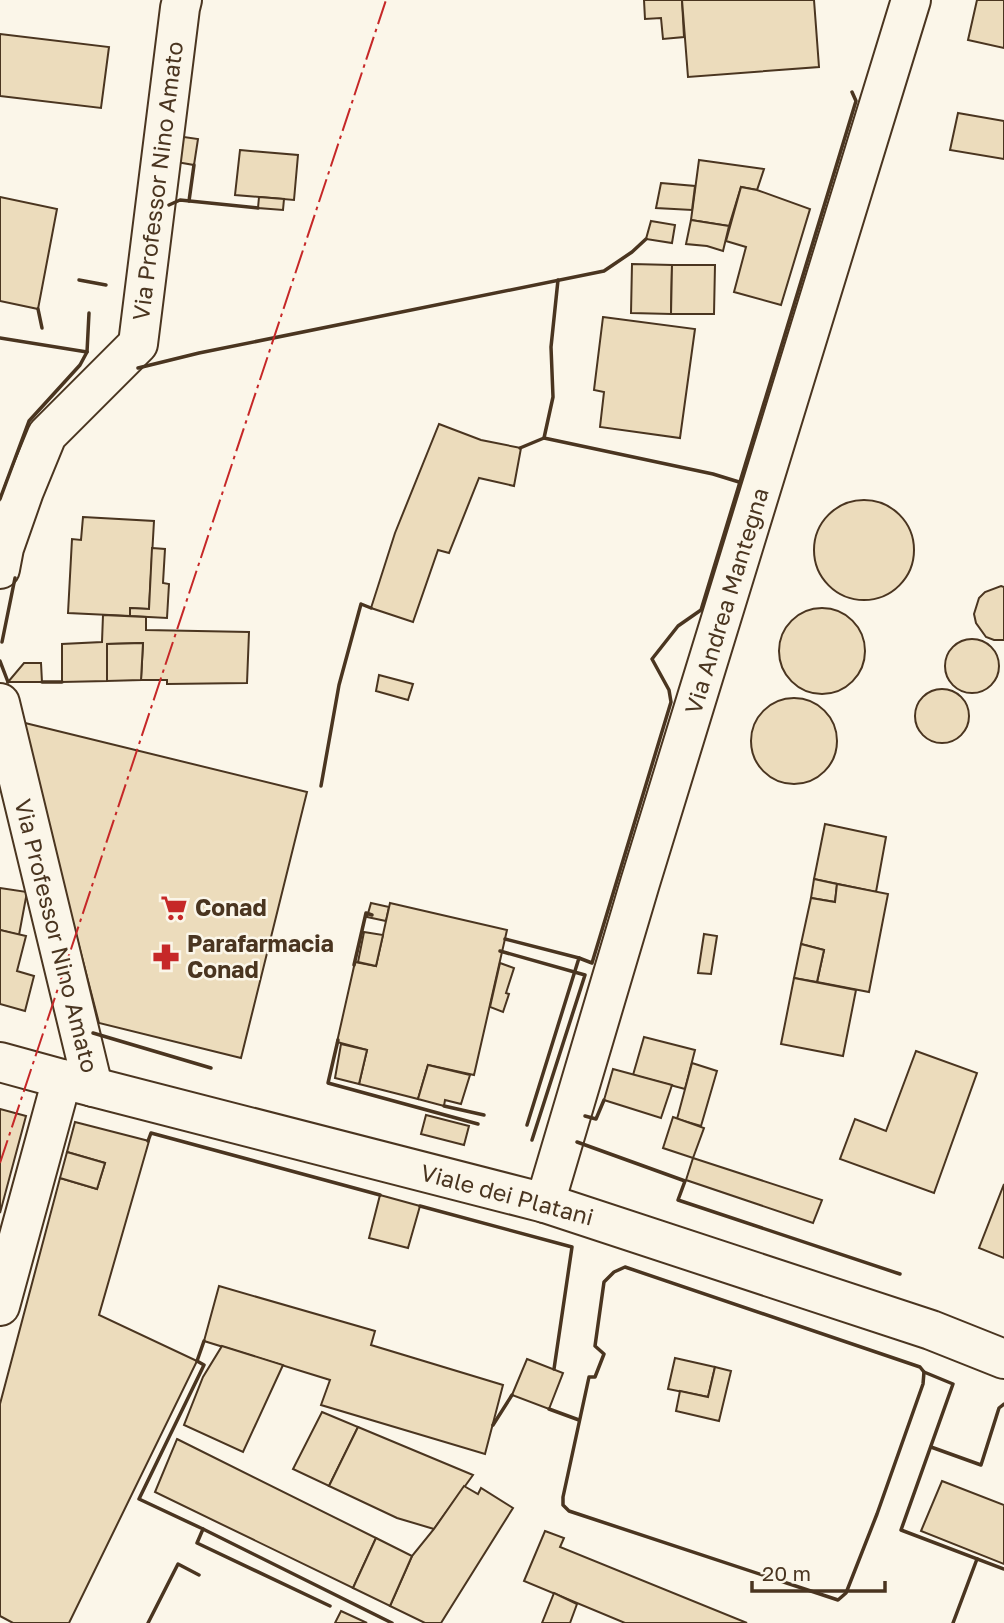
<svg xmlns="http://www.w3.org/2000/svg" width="1004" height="1623" font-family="'Golos Text',sans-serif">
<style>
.building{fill:#ecdcbc;stroke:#4a3520;stroke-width:2}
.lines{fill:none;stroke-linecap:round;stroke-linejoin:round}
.minor-casing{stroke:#4a3520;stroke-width:42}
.tertiary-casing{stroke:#4a3520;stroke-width:42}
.minor{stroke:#fbf6e9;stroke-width:38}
.tertiary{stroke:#fbf6e9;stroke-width:38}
.wall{stroke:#4a3520;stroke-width:3.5}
.power{stroke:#c62828;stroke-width:2;stroke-dasharray:24 5 3.5 5;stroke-linecap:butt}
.labels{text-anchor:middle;stroke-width:5;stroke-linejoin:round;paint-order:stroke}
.street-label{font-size:23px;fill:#4a3520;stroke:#fbf6e9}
.poi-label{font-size:23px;font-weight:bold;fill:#4a3520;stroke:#fbf6e9;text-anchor:start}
</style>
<rect width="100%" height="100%" fill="#fbf6e9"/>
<!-- building -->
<g class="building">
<path d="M644,0h38l2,37 -21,2 -2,-21 -16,1z"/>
<path d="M682,0h132l5,67 -131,10z"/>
<path d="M977,0h27v48l-36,-8z"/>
<path d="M0,34l109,13 -8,61 -101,-12z"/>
<path d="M958,113l46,8v38l-54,-9z"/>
<path d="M170,135l28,4 -4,26 -29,-5z"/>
<path d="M240,150l58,5 -4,45 -59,-5z"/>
<path d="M699,160l65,9 -7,21 -16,-3 -12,39 -38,-6z"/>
<path d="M661,183l34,3 -3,24 -36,-2z"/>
<path d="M741,187l16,3 53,19 -29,96 -47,-13 12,-45 -20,-6z"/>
<path d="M0,197l57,12 -19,100 -38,-8z"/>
<path d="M259,197l25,2 -1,11 -25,-2z"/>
<path d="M691,220l38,6 -6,25 -16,-5 -21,-2z"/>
<path d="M651,221l24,4 -3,18 -26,-4z"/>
<path d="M632,264l40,1 -1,49 -40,-1z"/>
<path d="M672,265h43l-1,49h-43z"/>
<path d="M603,317l92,12 -15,109 -80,-11 4,-35 -10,-2z"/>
<path d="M439,424l42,16 40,8 -7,38 -35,-8 -30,75 -11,-3 -25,72 -42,-14 24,-75z"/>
<circle cx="864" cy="550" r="50"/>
<path d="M83,517l71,4 -5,88 -19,-1v8l-62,-3 4,-74 9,1z"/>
<path d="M152,548l13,1 -2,34 6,1 -2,34 -37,-2v-8l19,1z"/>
<path d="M1001,586l3,1v53h-10l-8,-3 -10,-14 -2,-9 5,-16 6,-6z"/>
<circle cx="822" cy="651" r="43"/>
<path d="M103,615l43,2v13l103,2 -2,51 -80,1v-4h-26l2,-37 -36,1v37l-45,1v-38l40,-2z"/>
<circle cx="972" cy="666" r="27"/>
<path d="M143,643l-2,37 -34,1v-37z"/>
<path d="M24,663h17l1,19h-34z"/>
<path d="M379,675l34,9 -5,16 -32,-9z"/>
<circle cx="942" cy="716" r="27"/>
<circle cx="794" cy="741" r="43"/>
<path d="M21,722l286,70 -66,266 -142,-35z"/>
<path d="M825,824l61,13 -10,55 -62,-13z"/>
<path d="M814,879l23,5 -2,18 -24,-4z"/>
<path d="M837,884l51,10 -19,98 -52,-10 7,-32 -23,-6 10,-46 24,4z"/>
<path d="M0,888l27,4 -8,43 -19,-5z"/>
<path d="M371,903l18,4 -3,14 -19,-4z"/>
<path d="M390,903l117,27 -33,145 -46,-10 -10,34 -59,-15 8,-34 -30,-8 18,-80 21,4z"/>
<path d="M0,930l26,6 -9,35 17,5 -9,35 -25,-7z"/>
<path d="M364,932l19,3 -7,31 -18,-4z"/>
<path d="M704,934l13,2 -6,38 -13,-1z"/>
<path d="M801,944l23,6 -7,32 -23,-4z"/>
<path d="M500,963l14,5 -8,25 3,1 -6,18 -13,-5z"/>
<path d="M794,978l62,12 -13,66 -62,-12z"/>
<path d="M644,1037l51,13 -10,39 -52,-14z"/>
<path d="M341,1044l26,6 -8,34 -24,-6z"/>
<path d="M916,1051l61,22 -43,120 -94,-34 15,-40 31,12z"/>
<path d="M692,1063l25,8 -16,55 -24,-7z"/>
<path d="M428,1065l42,10 -9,29 -16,-4 -1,6 -26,-7z"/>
<path d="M613,1069l59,16 -11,33 -57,-18z"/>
<path d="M0,1109l26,7 -26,97z"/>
<path d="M426,1115l43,11 -5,19 -43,-11z"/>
<path d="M673,1117l31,11 -11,30 -30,-10z"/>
<path d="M75,1122l74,19 -50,174 98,46 -128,262h-56l-13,-7v-212l60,-226 37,11 8,-26 -38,-11z"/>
<path d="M67,1152l38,11 -8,26 -37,-11z"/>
<path d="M693,1158l129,42 -9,23 -127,-43z"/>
<path d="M1004,1184v74l-25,-10z"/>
<path d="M380,1195l40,11 -12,42 -39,-10z"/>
<path d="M219,1286l156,45 -4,14 132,40 -18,69 -164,-49 9,-25 -126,-39z"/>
<path d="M222,1346l61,19 -40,87 -59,-27 19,-48z"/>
<path d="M675,1358l40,9 -7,30 -40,-8z"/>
<path d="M527,1359l36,14 -14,36 -37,-14z"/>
<path d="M715,1367l16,4 -12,50 -43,-10 4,-20 28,6z"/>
<path d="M322,1412l36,15 -29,59 -36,-17z"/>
<path d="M358,1427l115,48 -39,54 -37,-11 -68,-32z"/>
<path d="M177,1439l199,99 -23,50 -198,-96z"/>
<path d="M942,1481l62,24v59l-83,-33z"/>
<path d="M464,1486l14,8 3,-6 32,20 -72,115h-16l-35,-17 22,-50 22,-27z"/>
<path d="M545,1531l19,7 -4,9 187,76h-122l-101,-42z"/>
<path d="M376,1538l36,18 -22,50 -37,-18z"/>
<path d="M554,1593l23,11 -7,19h-28z"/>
<path d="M341,1611l26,12h-32z"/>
</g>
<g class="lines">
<!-- minor casing -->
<g class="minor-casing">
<g id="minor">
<path d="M0,569l4,-21 20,-57 23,-56 91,-91 42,-336 2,-8"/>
<path d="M0,703l93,384"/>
<path d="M545,1203l95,-320 271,-883"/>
</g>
</g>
<!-- tertiary casing -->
<g class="tertiary-casing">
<g id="tertiary">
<path d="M0,1062l62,17 483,124 386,127 73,29"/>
<path d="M0,1306l62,-227"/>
</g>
</g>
<!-- minor -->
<use href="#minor" class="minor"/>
<!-- tertiary -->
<use href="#tertiary" class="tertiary"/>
<!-- wall -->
<g class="wall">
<path d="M189,201l5,-36"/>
<path d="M169,205l11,-5 78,8"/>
<path d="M79,280l27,5"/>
<path d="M558,280l-7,67 2,50 -9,41 169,36 26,8"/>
<path d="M38,309l4,19"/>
<path d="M0,338l87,14 2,-39"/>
<path d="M138,368l61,-15 405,-82 28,-19 14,-13"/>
<path d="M520,448l24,-10"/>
<path d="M0,499l29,-78 51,-56 7,-13"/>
<path d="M2,642l13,-64"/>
<path d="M0,661l8,21"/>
<path d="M42,682h20"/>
<path d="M321,786l18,-101 22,-81 10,4"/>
<path d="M505,939l74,19 -52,167"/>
<path d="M500,951l85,24 -53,165"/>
<path d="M579,958l13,5 79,-261 -2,-12 -17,-31 26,-33 23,-16 155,-509 -4,-9"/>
<path d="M354,965l12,-52 6,2"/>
<path d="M93,1033l118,35"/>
<path d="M338,1040l-10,43 150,41"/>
<path d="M444,1106l40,9"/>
<path d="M585,1116l11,3 8,-19"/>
<path d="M148,1141l3,-8 229,62"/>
<path d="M577,1142l108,39 -7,19 222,74"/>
<path d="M420,1206l152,41 -18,122"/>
<path d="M625,1267l295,100 4,5 -1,12 -46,130 -31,79 -8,7 -269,-89 -6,-6v-8l26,-120h6l9,-23 -9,-8 9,-64 10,-10z"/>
<path d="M204,1341l-7,20 7,4 -65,134 64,30 -6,14 133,63"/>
<path d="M924,1372l29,12 -52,146 103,39"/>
<path d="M549,1409l30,11"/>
<path d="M493,1425l19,-30"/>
<path d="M931,1447l50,18 18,-57 5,-4"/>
<path d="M203,1529l189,94"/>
<path d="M148,1623l30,-59 21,11"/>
<path d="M953,1623l24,-64"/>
</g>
<!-- power -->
<path class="power" d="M0,1163l386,-1163"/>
</g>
<!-- icons -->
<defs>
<g id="supermarket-bare" transform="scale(2.1)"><path d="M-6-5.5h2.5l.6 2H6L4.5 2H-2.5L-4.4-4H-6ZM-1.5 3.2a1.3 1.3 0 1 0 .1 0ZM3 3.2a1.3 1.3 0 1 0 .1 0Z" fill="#c62828" stroke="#fbf6e9" stroke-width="2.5" paint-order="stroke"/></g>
<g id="pharmacy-bare" transform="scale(2.1)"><path d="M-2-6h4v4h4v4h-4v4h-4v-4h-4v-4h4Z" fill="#c62828" stroke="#fbf6e9" stroke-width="2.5" paint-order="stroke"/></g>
</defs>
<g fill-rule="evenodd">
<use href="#supermarket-bare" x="174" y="908"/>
<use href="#pharmacy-bare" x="166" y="957"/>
</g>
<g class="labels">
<!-- street labels -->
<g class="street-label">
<text transform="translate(158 181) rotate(-83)" y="8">Via Professor Nino Amato</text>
<text transform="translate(727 601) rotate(-73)" y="8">Via Andrea Mantegna</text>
<text transform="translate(56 936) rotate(76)" y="8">Via Professor Nino Amato</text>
<text transform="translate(507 1195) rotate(15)" y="8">Viale dei Platani</text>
</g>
<!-- poi labels -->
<g class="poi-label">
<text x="195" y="916">Conad</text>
<text x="187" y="952">Parafarmacia<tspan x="187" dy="26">Conad</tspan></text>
</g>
</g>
<!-- scale -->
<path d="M752 1581v10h133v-10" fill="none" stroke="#4a3520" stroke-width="3.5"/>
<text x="762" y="1581" font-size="21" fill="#4a3520" stroke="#fbf6e9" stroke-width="5" paint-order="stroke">20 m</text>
</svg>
